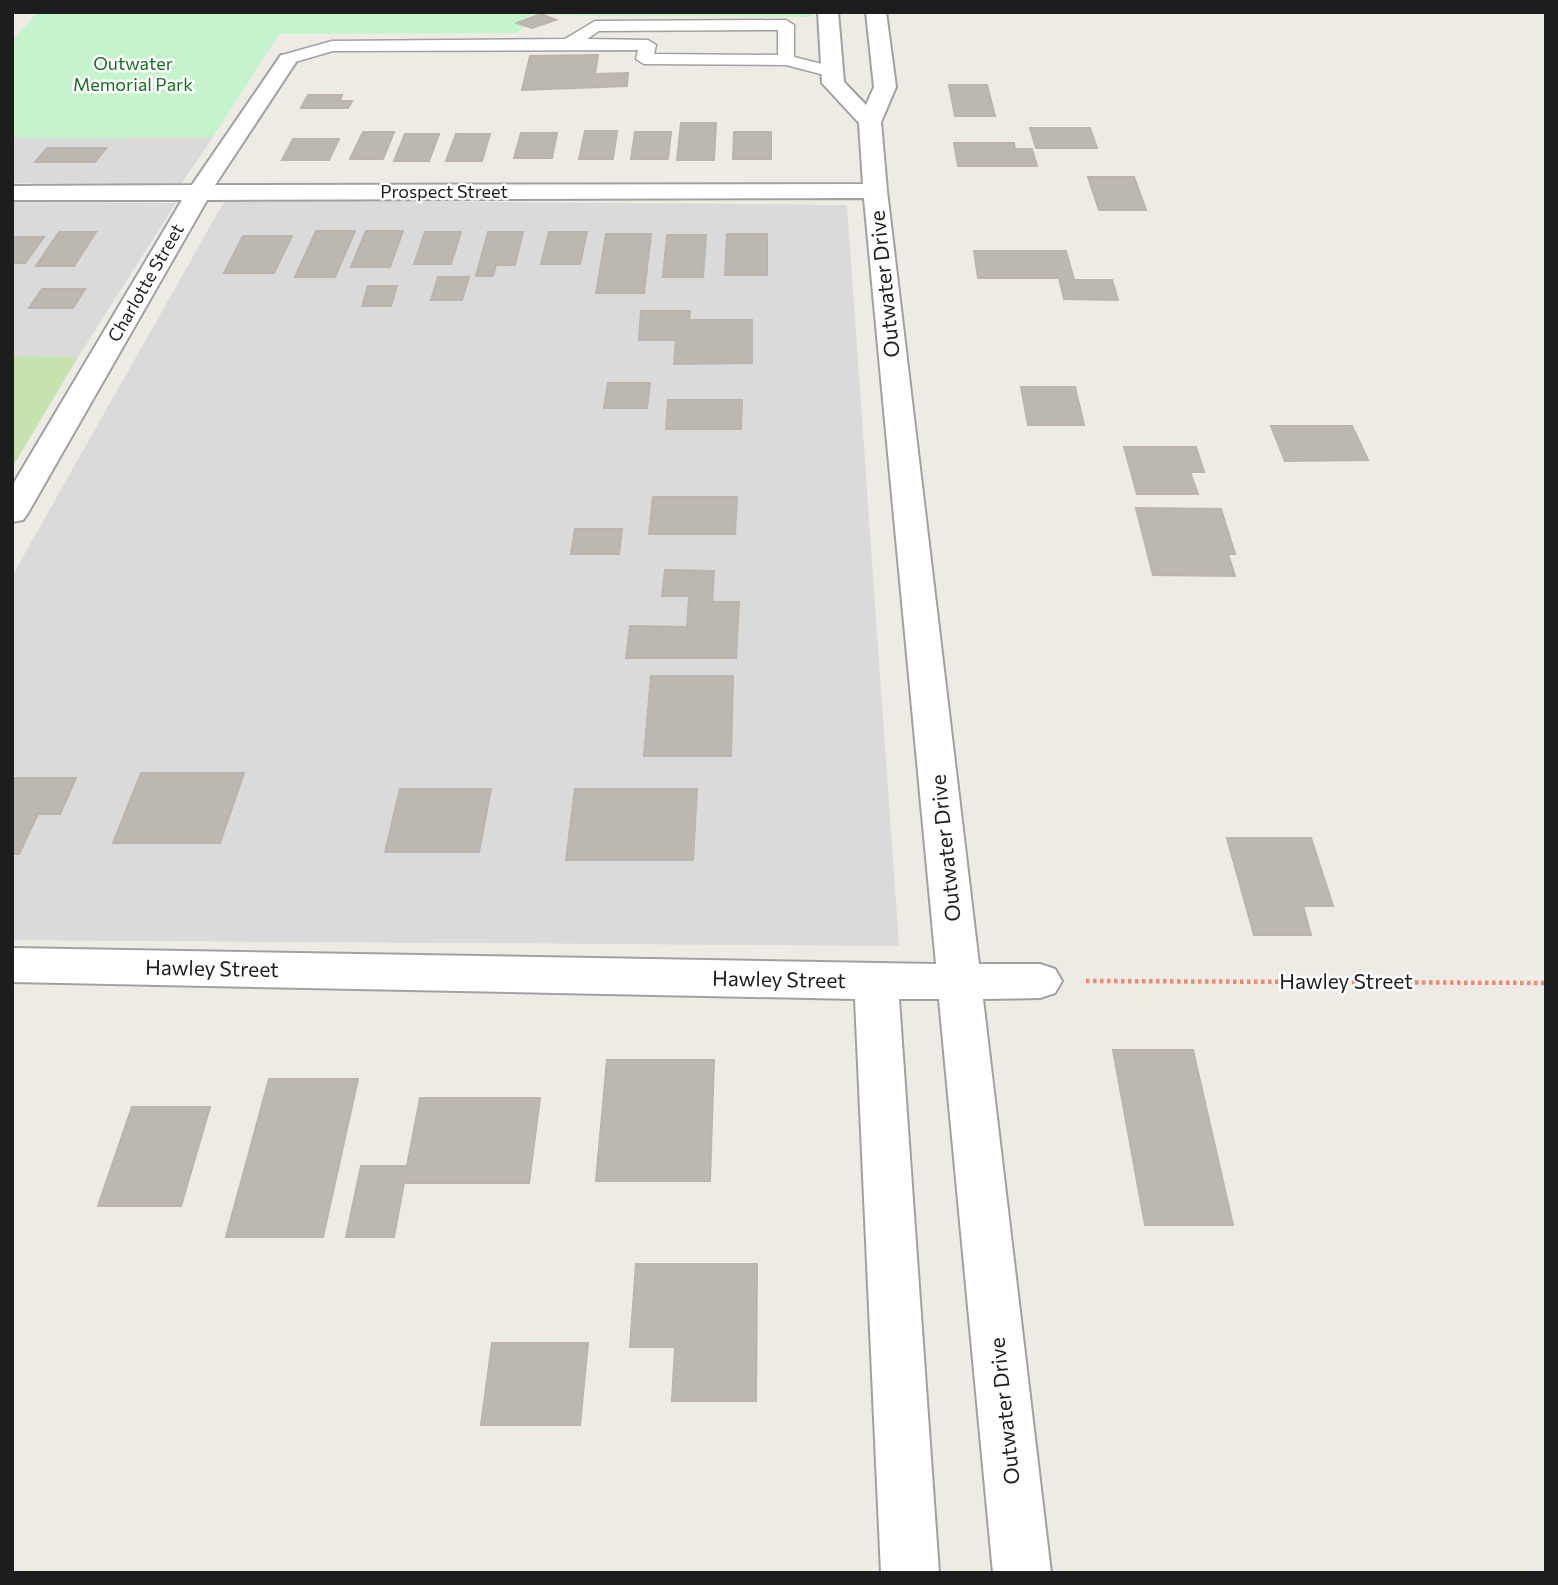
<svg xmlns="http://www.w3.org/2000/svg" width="1558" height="1585" font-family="Commissioner,sans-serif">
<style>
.residential{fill:#dbdada}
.grass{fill:#c5e2af}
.park{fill:#c5f3cb}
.building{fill:#bdb7b1;stroke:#bdb3a8;stroke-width:2}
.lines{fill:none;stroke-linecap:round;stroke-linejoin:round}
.service-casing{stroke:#a1a1a1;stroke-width:3}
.minor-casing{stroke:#a1a1a1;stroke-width:4}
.path{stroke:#eb8a77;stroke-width:4.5;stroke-dasharray:3.5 3.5;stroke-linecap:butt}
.service{fill:#fff;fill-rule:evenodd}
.minor{fill:#fff;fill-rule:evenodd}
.labels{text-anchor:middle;stroke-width:5;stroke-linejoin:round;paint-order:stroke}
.far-park-label{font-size:18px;fill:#167023;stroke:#fff}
.far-street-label{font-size:18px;fill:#1d1d1d;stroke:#fff}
.street-label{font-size:21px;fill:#1d1d1d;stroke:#fff}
</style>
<rect width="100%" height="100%" fill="#edebe4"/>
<!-- residential -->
<g class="residential">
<path d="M213,137l-32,47 -169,-1v-45z"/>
<path d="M225,200l622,5 52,741 -887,-6v-364z"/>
<path d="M12,202l164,1 -98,154 -66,-1z"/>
</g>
<!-- grass -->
<path class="grass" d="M12,356l66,1 -66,111z"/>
<!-- park -->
<path class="park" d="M38,12h773v5l-272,-2 -22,18 -238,1 -66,103 -201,1v-97z"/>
<!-- building -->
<g class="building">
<path d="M541,14l15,6 -24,8 -15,-5z"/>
<path d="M598,55l-3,19 33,-1 -1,13 -105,4 8,-34z"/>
<path d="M949,85h38l8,31h-40z"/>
<path d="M308,95h34l-2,6h12l-4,7h-47z"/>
<path d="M681,123h35l-2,37h-37z"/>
<path d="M1030,128h60l7,20h-61z"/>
<path d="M585,131h32l-4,28h-34z"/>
<path d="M363,132h31l-11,27h-33z"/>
<path d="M635,132h36l-3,27h-37z"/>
<path d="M734,132h37v27h-38z"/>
<path d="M521,133h36l-5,25h-38z"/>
<path d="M405,134h34l-10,27h-35z"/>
<path d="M456,134h34l-8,27h-36z"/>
<path d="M293,139h46l-10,21h-47z"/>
<path d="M954,143h60l1,6h17l5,17h-79z"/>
<path d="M47,148h59l-11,14h-60z"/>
<path d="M1088,177h46l12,33h-47z"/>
<path d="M316,231h39l-20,46h-40z"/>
<path d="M366,231h37l-13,36h-39z"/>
<path d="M59,232h37l-22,34h-38z"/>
<path d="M425,232h36l-10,32h-37z"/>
<path d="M488,232h35l-8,33h-19l-3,11h-17z"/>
<path d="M549,232h38l-7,32h-39z"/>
<path d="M606,234h45l-7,59h-48z"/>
<path d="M727,234h40v41h-42z"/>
<path d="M667,235h39l-3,42h-40z"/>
<path d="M243,236h49l-18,37h-50z"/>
<path d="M12,237h32l-19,26h-13z"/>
<path d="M974,251h92l8,29h38l6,20 -54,-1 -5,-21h-81z"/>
<path d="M438,277h31l-7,23h-31z"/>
<path d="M368,286h29l-6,20h-29z"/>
<path d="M42,289h43l-12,19h-44z"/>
<path d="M641,311h49l-1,9h63v43l-78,1 2,-24h-37z"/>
<path d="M608,383h42l-3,25h-43z"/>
<path d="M1021,387h54l9,38h-56z"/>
<path d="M668,400h74l-1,29h-75z"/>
<path d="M1271,426h81l16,34 -83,1z"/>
<path d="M1124,447h72l8,25h-14l8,22h-61z"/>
<path d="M653,497h84l-2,37h-86z"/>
<path d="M1136,508l85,1 14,45h-7l7,22 -82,-1z"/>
<path d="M575,529h47l-3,25h-48z"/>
<path d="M665,570l49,1 -2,31h27l-3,56h-110l4,-32 57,1 2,-31h-27z"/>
<path d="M651,676h82l-2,80h-87z"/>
<path d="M141,773h103l-24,70h-107z"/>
<path d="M12,778h64l-16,36h-22l-19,40h-7z"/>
<path d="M400,789h91l-12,63h-94z"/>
<path d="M575,789h122l-4,71h-127z"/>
<path d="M1227,838h84l22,68h-30l8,29h-57z"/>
<path d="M1113,1050h80l40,175h-88z"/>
<path d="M607,1060h107l-4,121h-114z"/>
<path d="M269,1079h89l-35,158h-97z"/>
<path d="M420,1098h120l-11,85h-125l-10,54h-48l15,-71h46z"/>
<path d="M132,1107h78l-29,99h-83z"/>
<path d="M636,1264h121l-1,137h-84l3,-54h-45z"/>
<path d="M492,1343h96l-8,82h-99z"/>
</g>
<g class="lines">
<!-- service casing -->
<g class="service-casing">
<path id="service" d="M786,20l8,5v32l44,11 3,4 -3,4 -6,1 -46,-12 -142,-1 -8,-5 2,-9 -305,1 -45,13 -8,-5 2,-4 50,-14 233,-2 30,-18zM778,30v25l-124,-1 2,-9 -8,-5 -61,-1 12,-8z"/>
</g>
<!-- minor casing -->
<g class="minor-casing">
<path id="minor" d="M818,12h20l6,70 22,23 8,-18 -8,-75h20l10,75 -15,35 6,69 92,773h61l15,5 7,12 -7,12 -15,5 -57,1 68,574h-58l-54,-574h-40l40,574h-58l-26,-574 -843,-17v-34l924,16 -72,-766 -657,2 -179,313 -5,7 -11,2v-36l170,-286h-170v-14l180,-1 89,-130h14l3,4 -83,126 648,-1 -4,-61 -37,-40z"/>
</g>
<!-- path -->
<path class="path" d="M1086,981l460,2"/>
<!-- service -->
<use href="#service" class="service"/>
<!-- minor -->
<use href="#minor" class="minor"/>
</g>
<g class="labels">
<!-- far-park labels -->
<g class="far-park-label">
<text x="133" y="70">Outwater<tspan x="133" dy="21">Memorial Park</tspan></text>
</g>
<!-- far-street labels -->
<g class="far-street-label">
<text x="444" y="198">Prospect Street</text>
<text transform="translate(146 283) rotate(-60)" y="6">Charlotte Street</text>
</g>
<!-- street labels -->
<g class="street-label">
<text transform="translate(885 284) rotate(-96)" y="7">Outwater Drive</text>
<text transform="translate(946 848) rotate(-96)" y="7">Outwater Drive</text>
<text transform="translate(212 969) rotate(1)" y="7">Hawley Street</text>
<text transform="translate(779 980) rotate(1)" y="7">Hawley Street</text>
<text x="1346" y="989">Hawley Street</text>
<text transform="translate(1005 1411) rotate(-96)" y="7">Outwater Drive</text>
</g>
</g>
<!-- border -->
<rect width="1558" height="1585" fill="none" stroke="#1d1d1d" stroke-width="28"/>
</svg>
